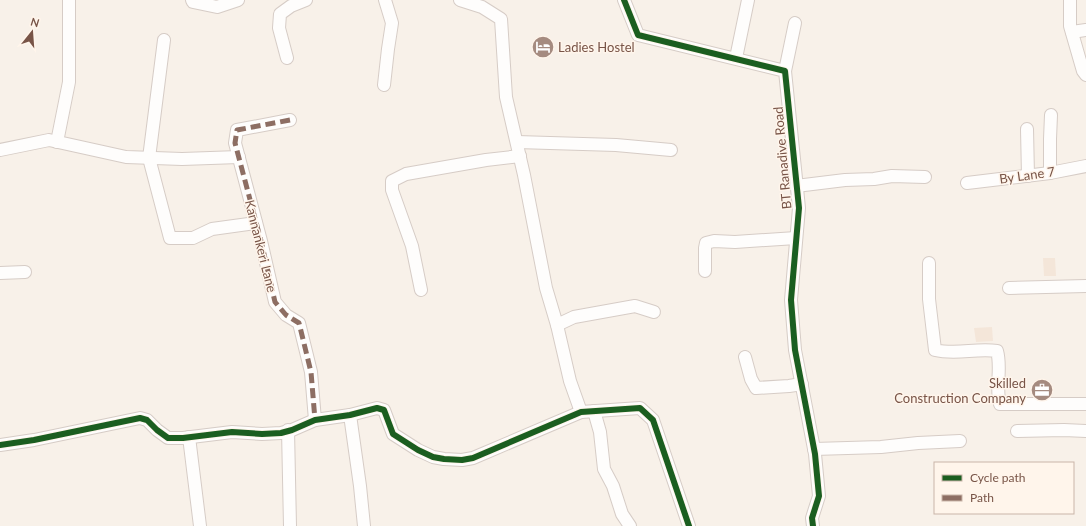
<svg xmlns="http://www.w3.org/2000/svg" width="1086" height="526" font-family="Lato,sans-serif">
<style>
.residential{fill:#f4e6d9}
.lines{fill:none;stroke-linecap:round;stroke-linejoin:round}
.minor-casing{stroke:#d6ccc6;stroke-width:14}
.minor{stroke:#fefdfc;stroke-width:12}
.quiet{stroke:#8d6e63;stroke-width:5;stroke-dasharray:10 5;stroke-linecap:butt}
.cycleway-casing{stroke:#fff5eb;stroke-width:8}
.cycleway{stroke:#1b5e20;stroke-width:6}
.labels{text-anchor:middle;stroke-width:3;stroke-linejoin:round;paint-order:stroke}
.poi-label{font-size:13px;fill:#785447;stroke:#fff5eb;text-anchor:start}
.street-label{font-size:13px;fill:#785447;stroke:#fff5eb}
</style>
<rect width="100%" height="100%" fill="#f8f1e9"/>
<!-- residential -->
<g class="residential">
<path d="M1043,258h12l1,18h-12z"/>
<path d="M992,327l1,14 -17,1 -2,-14z"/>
</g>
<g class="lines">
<!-- minor casing -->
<g class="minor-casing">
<g id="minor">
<path d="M192,0l1,2 24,5 21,-7"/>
<path d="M460,0l22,7 19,12 5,78 18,78 22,113 11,37 13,56 11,31"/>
<path d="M624,0l14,35 147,36 14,137 -8,92 4,50 20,104 4,42 -7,22 1,8"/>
<path d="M1070,0v26l13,45 3,4"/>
<path d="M1072,32l14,-2"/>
<path d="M164,40l-15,118 21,80h23l19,-9 44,-6"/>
<path d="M287,58l-8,-30 1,-14 11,-8 15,-6"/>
<path d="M736,58l12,-58"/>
<path d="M785,71l10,-48"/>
<path d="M384,85l4,-36 4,-26 -7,-23"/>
<path d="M290,120l-53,10 -2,13 26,98 14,61 11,13 13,8 12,49 4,48"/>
<path d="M1027,129l1,47"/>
<path d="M57,142l12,-60v-82"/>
<path d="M517,142l99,3 55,5"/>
<path d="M0,150l49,-10 77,17 56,2 57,-2"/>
<path d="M1050,173v-34l1,-24"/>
<path d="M967,183l83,-10 36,-7"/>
<path d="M796,186l49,-6 29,-1 18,-3 33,1"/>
<path d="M929,263v36l6,51c21,5 41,-2 62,1 5,17 -2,36 3,53h86"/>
<path d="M705,271v-23l1,-5 8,-2 21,1 61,-4"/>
<path d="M0,273l25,-1"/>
<path d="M1009,288l77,-2"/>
<path d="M421,290l-9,-44 -20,-56v-9l14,-7 80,-14 34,-4"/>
<path d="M557,325l17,-8 61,-11 19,6"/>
<path d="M745,357l6,22 5,9 33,-2 13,-2"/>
<path d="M594,411l6,21 4,37 9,17 9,28 8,12"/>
<path d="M350,415l10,71 4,40"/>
<path d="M288,430l2,96"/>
<path d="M1017,431l47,-1 22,1"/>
<path d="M189,437l11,89"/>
<path d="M0,445l34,-5 106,-22 7,2 10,10 11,8h15l49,-6 30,2 19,-1 11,-3 23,-10 35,-5 27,-7 7,2 9,24 25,16 15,7 11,2 18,1 11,-2 108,-46 59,-4 13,12 36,106"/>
<path d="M814,449l67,-2 37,-4 42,-2"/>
</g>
</g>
<!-- minor -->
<use href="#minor" class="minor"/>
<!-- quiet -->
<path class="quiet" d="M290,120l-53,10 -2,13 26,98 14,61 11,13 13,8 12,49 4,48"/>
<!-- cycleway casing -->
<g class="cycleway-casing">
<g id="cycleway">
<path d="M624,0l14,35 147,36 14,137 -8,92 4,50 20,104 4,42 -7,22 1,8"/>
<path d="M0,445l34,-5 106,-22 7,2 10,10 11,8h15l49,-6 30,2 19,-1 11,-3 23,-10 35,-5 27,-7 7,2 9,24 25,16 15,7 11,2 18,1 11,-2 108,-46 59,-4 13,12 36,106"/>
</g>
</g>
<!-- cycleway -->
<use href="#cycleway" class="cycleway"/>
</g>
<!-- icons -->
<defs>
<g id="hotel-disc" transform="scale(1.15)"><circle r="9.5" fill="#a58b80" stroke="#fff5eb"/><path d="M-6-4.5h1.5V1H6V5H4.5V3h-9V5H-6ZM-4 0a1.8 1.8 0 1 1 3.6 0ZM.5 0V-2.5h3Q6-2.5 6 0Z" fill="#fff"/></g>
<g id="office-disc" transform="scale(1.15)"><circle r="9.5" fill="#a58b80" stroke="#fff5eb"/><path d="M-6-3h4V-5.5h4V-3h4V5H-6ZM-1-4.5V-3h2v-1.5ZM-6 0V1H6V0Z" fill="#fff"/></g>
</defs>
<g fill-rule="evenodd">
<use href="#hotel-disc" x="543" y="47"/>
<use href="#office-disc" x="1042" y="390"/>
</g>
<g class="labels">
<!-- poi labels -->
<g class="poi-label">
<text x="558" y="52">Ladies Hostel</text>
<text x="1026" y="388" text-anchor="end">Skilled<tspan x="1026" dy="15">Construction Company</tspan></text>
</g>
<!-- street labels -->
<g class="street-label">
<text transform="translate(782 158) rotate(-95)" y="5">BT Ranadive Road</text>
<text transform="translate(1027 175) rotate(-8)" y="5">By Lane 7</text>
<text transform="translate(261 246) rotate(76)" y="5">Kannankeri Lane</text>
</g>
</g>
<!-- legend -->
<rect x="934" y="462" width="140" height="52" fill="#fff5eb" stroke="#c9b5a9"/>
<rect x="942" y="475" width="20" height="6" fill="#1b5e20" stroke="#c9b5a9"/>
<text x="970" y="482" font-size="12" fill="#785447">Cycle path</text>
<rect x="942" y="495" width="20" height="6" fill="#8d6e63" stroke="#c9b5a9"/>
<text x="970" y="502" font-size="12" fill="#785447">Path</text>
<!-- north arrow -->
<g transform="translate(32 32) rotate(17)" stroke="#fff5eb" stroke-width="3" paint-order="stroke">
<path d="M0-3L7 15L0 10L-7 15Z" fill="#785447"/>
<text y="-6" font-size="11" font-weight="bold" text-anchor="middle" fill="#785447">N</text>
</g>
</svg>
